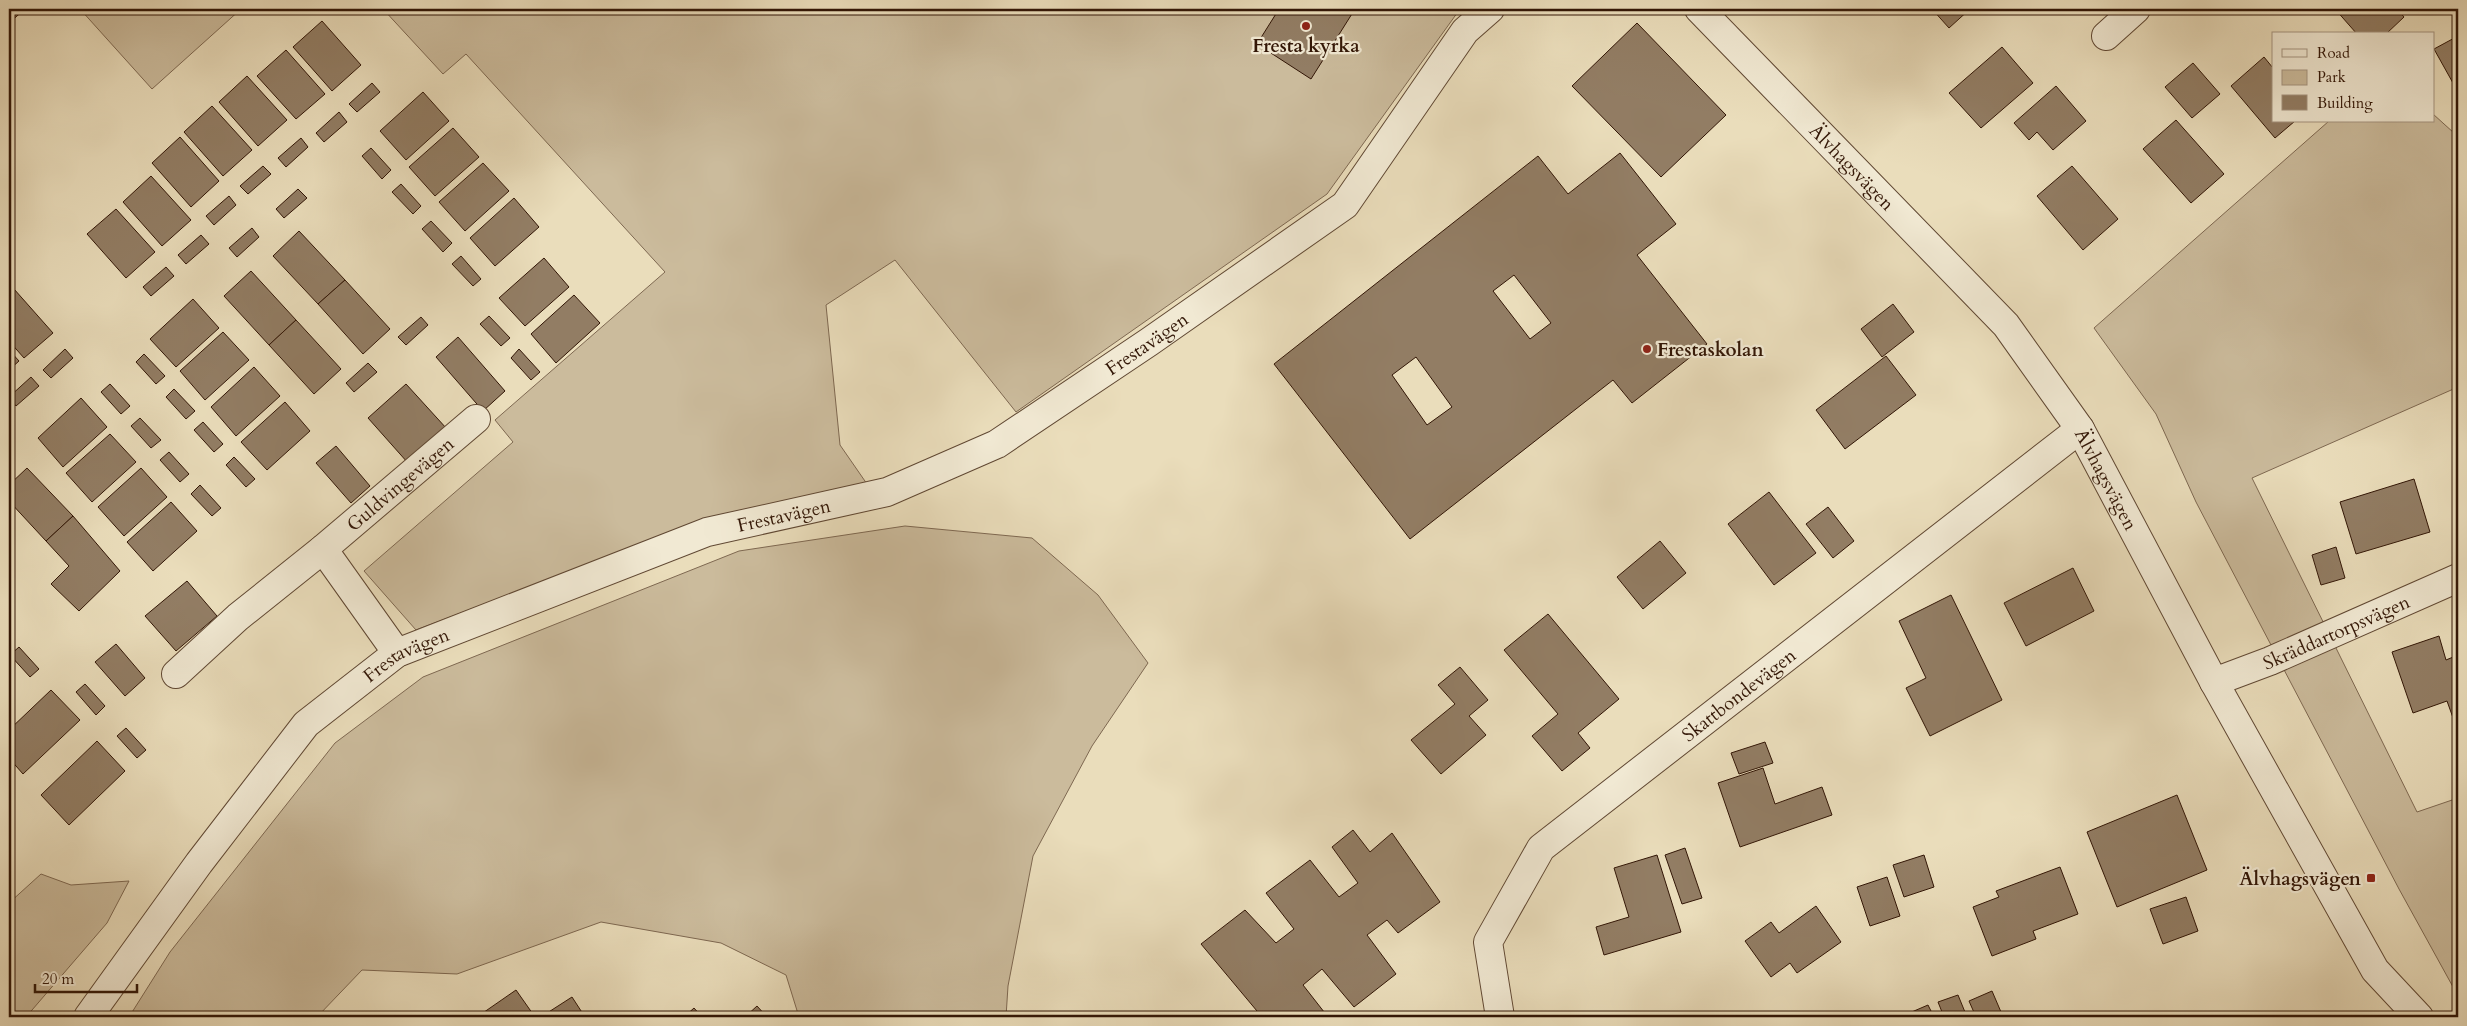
<svg xmlns="http://www.w3.org/2000/svg" width="2467" height="1026" font-family="Cardo,serif">
<style>
.green{fill:#cbbb9c;stroke:#7e6851}
.building{fill:#927d64;stroke:#321606;fill-rule:evenodd}
.lines{fill:none;stroke-linecap:round;stroke-linejoin:round}
.minor-casing{stroke:#604833;stroke-width:30}
.minor{stroke:#f1e9d3;stroke-width:28}
.poi-dot{fill:#8f2418;stroke:#f1e9d3;stroke-width:2}
.labels{text-anchor:middle;stroke-width:4.5;stroke-linejoin:round;paint-order:stroke}
.poi-label{font-size:19px;font-weight:bold;fill:#321606;stroke:#f1e9d3}
.street-label{font-size:19px;fill:#321606;stroke:#f1e9d3}
</style>
<rect width="100%" height="100%" fill="#eaddbb"/>
<filter id="stains"><feTurbulence type="fractalNoise" baseFrequency=".004" numOctaves="4"/><feColorMatrix values="0 0 0 0 .2 0 0 0 0 .09 0 0 0 0 .02 0 0 0 .5 -.17"/></filter>
<radialGradient id="worn" r=".72"><stop offset=".6" stop-color="#630" stop-opacity="0"/><stop offset="1" stop-color="#630" stop-opacity=".3"/></radialGradient>
<!-- green -->
<g class="green">
<path d="M80,9h161l-89,80z"/>
<path d="M383,9h1077l-133,185 -311,218 -121,-152 -69,45 14,140 27,39 -161,36 -290,110 -52,-59 149,-129 -18,-22 170,-148 -199,-218 -23,20z"/>
<path d="M2433,114l21,19 4,-1v255l-206,91 165,334 41,-14v198l-59,-107 -203,-387 -40,-88 -62,-86 235,-207h104z"/>
<path d="M905,526l127,12 66,57 50,68 -56,83 -59,110 -25,130 -2,31h-207l-13,-42 -65,-32 -120,-21 -144,52 -95,-4 -45,47h-188l41,-65 165,-209 88,-66 316,-126z"/>
<path d="M41,874l30,11 58,-4 -22,42 -81,94h-17v-114z"/>
</g>
<!-- building -->
<g class="building">
<path d="M9,9h16l-16,14z"/>
<path d="M1279,9h76l-44,70 -54,-35z"/>
<path d="M1932,9h38l-21,19z"/>
<path d="M2335,9h62l7,8 -18,17h-29z"/>
<path d="M322,21l39,44 -29,26 -39,-44z"/>
<path d="M1637,23l89,92 -65,62 -89,-91z"/>
<path d="M2458,36v56l-24,-43z"/>
<path d="M2002,47l31,36 -52,45 -32,-35z"/>
<path d="M286,50l39,44 -29,25 -39,-43z"/>
<path d="M2264,57l9,11v53h22l-20,17 -44,-52z"/>
<path d="M2193,63l27,31 -28,24 -27,-31z"/>
<path d="M247,76l40,44 -29,26 -39,-44z"/>
<path d="M372,83l8,9 -23,20 -8,-8z"/>
<path d="M2056,86l30,35 -33,29 -16,-18 -8,8 -15,-17z"/>
<path d="M423,92l26,29 -43,39 -26,-29z"/>
<path d="M212,106l40,44 -29,26 -39,-44z"/>
<path d="M339,112l8,10 -23,20 -8,-9z"/>
<path d="M2176,120l48,54 -33,29 -48,-54z"/>
<path d="M453,128l26,29 -44,39 -26,-29z"/>
<path d="M180,137l39,44 -28,26 -39,-44z"/>
<path d="M301,138l7,9 -22,20 -8,-9z"/>
<path d="M371,148l20,22 -9,9 -20,-23z"/>
<path d="M1620,153l56,71 -39,31 70,89 -75,59 -19,-23 -203,159 -136,-175 264,-208 30,38zM1514,275l37,48 -21,16 -37,-48zM1416,357l36,50 -25,18 -35,-50z"/>
<path d="M483,163l26,28 -44,40 -26,-29z"/>
<path d="M263,166l8,8 -23,20 -8,-8z"/>
<path d="M2072,166l46,53 -35,31 -46,-54z"/>
<path d="M151,176l40,44 -29,26 -39,-44z"/>
<path d="M401,184l20,22 -8,8 -21,-22z"/>
<path d="M298,189l9,9 -23,20 -8,-9z"/>
<path d="M229,196l7,9 -22,20 -8,-9z"/>
<path d="M514,198l25,29 -44,39 -25,-28z"/>
<path d="M116,209l39,43 -29,26 -39,-44z"/>
<path d="M431,221l21,22 -9,9 -21,-23z"/>
<path d="M252,228l7,9 -22,20 -8,-9z"/>
<path d="M299,231l46,49 -27,24 -45,-48z"/>
<path d="M201,235l8,9 -23,20 -8,-9z"/>
<path d="M461,256l20,23 -8,7 -21,-22z"/>
<path d="M544,258l25,29 -44,39 -26,-28z"/>
<path d="M166,267l8,9 -23,20 -8,-9z"/>
<path d="M251,271l45,49 -27,25 -45,-49z"/>
<path d="M345,280l45,49 -27,25 -45,-50z"/>
<path d="M14,289l39,44 -29,25 -15,-17v-47z"/>
<path d="M574,295l26,28 -44,40 -25,-29z"/>
<path d="M193,299l26,29 -43,39 -26,-28z"/>
<path d="M1893,304l21,28 -32,25 -21,-28z"/>
<path d="M489,316l21,22 -9,8 -21,-22z"/>
<path d="M421,317l7,8 -22,20 -8,-8z"/>
<path d="M296,320l45,49 -27,25 -45,-49z"/>
<path d="M223,332l26,28 -44,40 -25,-29z"/>
<path d="M458,337l47,54 -22,20 -47,-54z"/>
<path d="M65,349l8,9 -22,20 -8,-8z"/>
<path d="M519,349l21,23 -9,8 -20,-22z"/>
<path d="M9,350l10,11 -10,9z"/>
<path d="M144,354l21,22 -9,8 -20,-22z"/>
<path d="M1886,356l30,39 -71,54 -29,-39z"/>
<path d="M368,363l9,9 -23,20 -8,-9z"/>
<path d="M254,367l26,29 -44,40 -25,-29z"/>
<path d="M31,377l8,9 -23,20 -7,-9z"/>
<path d="M110,384l20,22 -9,8 -20,-22z"/>
<path d="M406,384l41,45 -39,34 -40,-45z"/>
<path d="M174,389l21,22 -9,8 -20,-22z"/>
<path d="M81,398l26,29 -44,40 -25,-29z"/>
<path d="M285,402l25,29 -43,39 -26,-28z"/>
<path d="M140,418l21,22 -10,8 -20,-22z"/>
<path d="M203,422l20,22 -9,8 -20,-22z"/>
<path d="M110,434l26,28 -44,40 -26,-29z"/>
<path d="M336,446l34,40 -19,17 -35,-40z"/>
<path d="M169,452l20,22 -9,8 -20,-22z"/>
<path d="M234,457l21,22 -9,8 -20,-22z"/>
<path d="M27,468l46,48 -27,25 -37,-40v-16z"/>
<path d="M141,468l26,29 -43,39 -26,-29z"/>
<path d="M2414,479l16,53 -74,22 -16,-52z"/>
<path d="M200,485l21,23 -9,8 -21,-22z"/>
<path d="M1769,492l47,61 -42,32 -46,-61z"/>
<path d="M171,502l26,29 -44,40 -26,-29z"/>
<path d="M1828,507l26,34 -21,17 -27,-34z"/>
<path d="M73,516l47,55 -41,40 -28,-27 18,-18 -23,-25z"/>
<path d="M1660,541l26,32 -43,36 -26,-32z"/>
<path d="M2336,547l9,31 -24,7 -9,-30z"/>
<path d="M2073,568l21,43 -68,35 -22,-43z"/>
<path d="M187,581l30,35 -41,35 -31,-35z"/>
<path d="M1951,595l51,105 -72,36 -24,-48 20,-10 -27,-57z"/>
<path d="M1548,614l71,85 -41,34 12,15 -28,23 -30,-35 26,-22 -54,-64z"/>
<path d="M2439,636l7,24 12,-5 -1,74 -10,-28 -34,12 -21,-61z"/>
<path d="M116,644l29,34 -20,18 -30,-34z"/>
<path d="M19,647l20,22 -9,8 -20,-22z"/>
<path d="M1460,667l28,33 -19,16 17,19 -45,39 -30,-34 44,-36 -17,-19z"/>
<path d="M85,684l20,22 -9,9 -20,-23z"/>
<path d="M51,690l29,30 -57,54 -14,-16v-28z"/>
<path d="M126,728l20,22 -9,8 -20,-22z"/>
<path d="M97,741l28,30 -56,54 -28,-30z"/>
<path d="M1765,742l8,21 -34,11 -8,-21z"/>
<path d="M1763,768l12,36 47,-17 10,28 -92,32 -22,-64z"/>
<path d="M2177,795l30,75 -90,37 -30,-75z"/>
<path d="M1353,830l17,22 22,-19 48,69 -42,31 -11,-13 -20,15 29,39 -42,33 -32,-38 -19,16 25,32h-66l-61,-73 44,-34 31,33 18,-14 -28,-36 44,-33 29,37 19,-14 -26,-36z"/>
<path d="M1685,848l17,50 -20,6 -17,-49z"/>
<path d="M1657,855l24,77 -77,23 -8,-28 33,-10 -15,-49z"/>
<path d="M1924,855l10,32 -30,10 -11,-32z"/>
<path d="M2060,867l18,47 -45,17 3,8 -44,17 -19,-49 26,-10 -3,-6z"/>
<path d="M1887,877l13,39 -30,10 -13,-39z"/>
<path d="M2186,897l12,34 -35,13 -13,-35z"/>
<path d="M1816,906l25,36 -44,31 -7,-10 -19,14 -26,-36 26,-19 8,11z"/>
<path d="M516,990l19,27h-58z"/>
<path d="M1992,991l9,21 -12,5h-13l-7,-16z"/>
<path d="M1958,995l9,22h-23l-6,-15z"/>
<path d="M572,997l13,20h-39l-2,-2z"/>
<path d="M1928,1005l6,12h-34z"/>
<path d="M757,1006l10,11h-22z"/>
<path d="M694,1008l8,9h-18z"/>
<path d="M717,1012l5,5h-12z"/>
</g>
<g class="lines">
<!-- minor casing -->
<g class="minor-casing">
<g id="minor">
<path id="s1" d="M1699,9l307,316 74,104 134,253 161,288 44,47"/>
<path d="M2106,36l30,-27"/>
<path d="M323,549l74,104"/>
<path id="s2" d="M176,674l62,-57 85,-68 153,-130"/>
<path id="s3" d="M2214,682l56,-21 188,-83"/>
<path id="s4" d="M88,1017l111,-154 107,-139 91,-71 310,-121 180,-40 110,-48 152,-102 196,-137 120,-174 25,-22"/>
<path id="s5" d="M1500,1017l-12,-75 53,-94 539,-419"/>
</g>
</g>
<!-- minor -->
<use href="#minor" class="minor"/>
</g>
<!-- markers -->
<g class="poi-dot">
<circle cx="1306" cy="26" r="5"/>
<circle cx="1647" cy="349" r="5"/>
<rect x="2366" y="873" width="10" height="10" rx="2.5"/>
</g>
<g class="labels">
<!-- poi labels -->
<g class="poi-label">
<text x="1306" y="52">Fresta kyrka</text>
<text x="1657" y="356" text-anchor="start">Frestaskolan</text>
<text x="2361" y="885" text-anchor="end">Älvhagsvägen</text>
</g>
<!-- street labels -->
<g class="street-label">
<text dy="7" stroke="none"><textPath href="#s1" startOffset="220">Älvhagsvägen</textPath></text>
<text dy="7" stroke="none"><textPath href="#s4" startOffset="1298">Frestavägen</textPath></text>
<text dy="7" stroke="none"><textPath href="#s1" startOffset="625">Älvhagsvägen</textPath></text>
<text dy="7" stroke="none"><textPath href="#s2" startOffset="294">Guldvingevägen</textPath></text>
<text dy="7" stroke="none"><textPath href="#s4" startOffset="892">Frestavägen</textPath></text>
<text dy="7" stroke="none"><textPath href="#s3" startOffset="132">Skräddartorpsvägen</textPath></text>
<text dy="7" stroke="none"><textPath href="#s4" startOffset="488">Frestavägen</textPath></text>
<text dy="7" stroke="none"><textPath href="#s5" startOffset="434">Skattbondevägen</textPath></text>
</g>
</g>
<!-- margin -->
<rect width="2467" height="1026" fill="none" stroke="#eaddbb" stroke-width="30"/>
<rect x="10" y="10" width="2447" height="1006" fill="none" stroke="#321606" stroke-width="2.5"/>
<rect x="15" y="15" width="2437" height="996" fill="none" stroke="#321606"/>
<!-- legend -->
<rect x="2272" y="32" width="162" height="90" fill="#f1e9d3" stroke="#a59581"/>
<rect x="2282" y="49" width="25" height="8" fill="#f1e9d3" stroke="#a59581"/>
<text x="2317" y="58" font-size="15" fill="#321606">Road</text>
<rect x="2282" y="70" width="25" height="15" fill="#cbbb9c" stroke="#a59581"/>
<text x="2317" y="82" font-size="15" fill="#321606">Park</text>
<rect x="2282" y="95" width="25" height="15" fill="#927d64" stroke="#a59581"/>
<text x="2317" y="108" font-size="15" fill="#321606">Building</text>
<!-- scale -->
<path d="M35 984v8h102v-8" fill="none" stroke="#321606" stroke-width="2.5"/>
<text x="42" y="984" font-size="15" fill="#321606" stroke="#f1e9d3" stroke-width="4" paint-order="stroke">20 m</text>
<rect width="100%" height="100%" filter="url(#stains)"/>
<rect width="100%" height="100%" fill="url(#worn)"/>
</svg>
